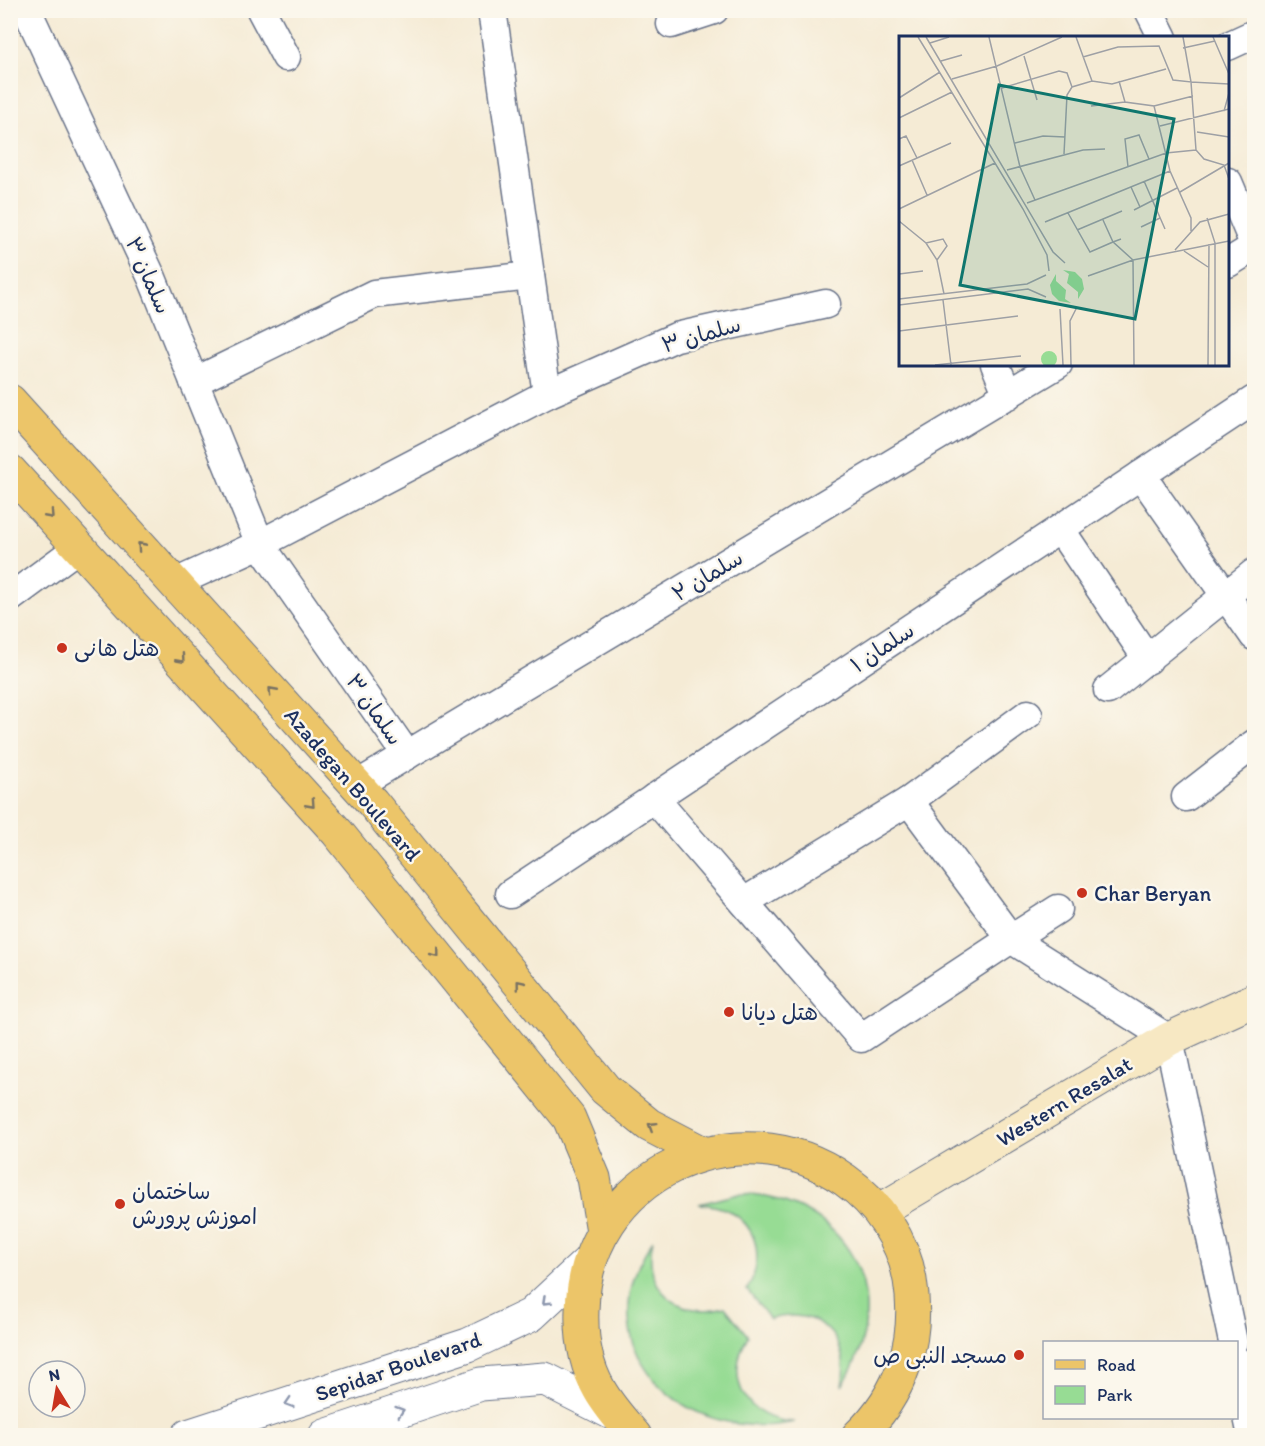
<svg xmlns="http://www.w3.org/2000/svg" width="1265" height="1446" font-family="Itim,'Playpen Sans Arabic',sans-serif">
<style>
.green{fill:#97dc94;stroke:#598679;stroke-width:1.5}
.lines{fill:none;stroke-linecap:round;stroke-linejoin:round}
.minor-casing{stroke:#677188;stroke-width:31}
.tertiary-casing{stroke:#677188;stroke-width:35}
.secondary-casing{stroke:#677188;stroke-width:35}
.primary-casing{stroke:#677188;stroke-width:35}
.minor{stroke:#fff;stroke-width:28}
.tertiary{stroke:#fff;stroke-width:33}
.secondary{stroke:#f7e8c3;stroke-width:33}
.primary{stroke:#ecc569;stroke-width:33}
.oneway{stroke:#797263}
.oneway2{stroke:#8d97ae}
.poi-dot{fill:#c8321e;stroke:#fbf7ec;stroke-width:2}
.labels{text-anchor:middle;stroke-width:5;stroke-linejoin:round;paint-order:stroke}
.street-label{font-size:22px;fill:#1b2f5e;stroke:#fbf7ec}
.poi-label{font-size:22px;fill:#1b2f5e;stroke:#fbf7ec;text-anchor:start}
.inset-road{fill:none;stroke:#9ea0a5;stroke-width:1.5}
.view{fill:#0f766e;fill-opacity:0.15;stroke:#0f766e;stroke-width:3}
.inset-edge{fill:none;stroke:#1b2f5e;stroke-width:3}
</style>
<rect width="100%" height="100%" fill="#fbf7ec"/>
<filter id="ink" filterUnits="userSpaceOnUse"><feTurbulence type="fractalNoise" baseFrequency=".0167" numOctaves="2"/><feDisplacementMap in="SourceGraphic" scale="12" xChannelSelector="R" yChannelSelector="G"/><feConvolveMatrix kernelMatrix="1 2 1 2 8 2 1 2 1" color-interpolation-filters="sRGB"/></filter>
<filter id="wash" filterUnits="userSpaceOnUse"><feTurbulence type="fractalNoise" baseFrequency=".008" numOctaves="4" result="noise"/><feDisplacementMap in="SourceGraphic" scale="24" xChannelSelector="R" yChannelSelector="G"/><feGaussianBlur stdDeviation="1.35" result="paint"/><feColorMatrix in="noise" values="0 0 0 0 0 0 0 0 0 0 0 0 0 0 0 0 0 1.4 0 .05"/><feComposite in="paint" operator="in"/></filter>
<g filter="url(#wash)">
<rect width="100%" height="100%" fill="#f5ebd5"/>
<!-- green -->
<g class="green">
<path d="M739,1194c107,4 162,100 103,192 9,-49 -24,-80 -72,-67l-23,-29c24,-43 2,-84 -48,-86z"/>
<path d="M653,1240c-12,48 26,80 72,67l23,29c-25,42 -2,85 47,86 -117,24 -213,-78 -142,-182z"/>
</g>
</g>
<g filter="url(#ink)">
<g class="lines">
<!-- minor casing -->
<g class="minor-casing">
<g id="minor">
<path d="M27,10l125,268 108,266 147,211"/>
<path d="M261,10l25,47"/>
<path d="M492,10l55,384"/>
<path d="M1149,10l14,28"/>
<path d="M671,24l43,-14"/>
<path d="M1228,46l26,-12"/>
<path d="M1228,182l26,62"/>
<path d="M1228,263l26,-16"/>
<path d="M995,364l13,31"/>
<path d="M194,382l180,-88 156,-18"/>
<path d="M1141,475l113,161"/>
<path d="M1060,529l88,131"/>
<path d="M175,583l85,-39 287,-150 129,-57 150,-33"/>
<path d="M10,598l69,-51"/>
<path d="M1108,690l146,-117"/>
<path d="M357,785l701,-421"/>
<path d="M1186,797l68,-53"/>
<path d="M654,798l207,240 150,-99 158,100 64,303"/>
<path d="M909,801l102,138 47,-30"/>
<path d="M510,894l744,-494"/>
<path d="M744,902l165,-101 119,-87"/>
<path d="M1236,1360l16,76"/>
</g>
</g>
<!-- tertiary casing -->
<g class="tertiary-casing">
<g id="tertiary">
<path d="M188,1436l280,-91 63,-30 58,-54"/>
<path d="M325,1436l156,-52 64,-5 71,36"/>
</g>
</g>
<!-- secondary casing -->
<g class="secondary-casing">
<path id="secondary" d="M879,1211l290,-172 85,-39"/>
</g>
<!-- primary casing -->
<g class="primary-casing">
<g id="primary">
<path d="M10,401l362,401 233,287 44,36 54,28"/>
<path d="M10,471l327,361 232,286 25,60 9,53"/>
<path d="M635,1436c-13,-15 -26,-29 -36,-47 -13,-23 -18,-52 -17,-79 3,-134 154,-207 263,-130 33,23 58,60 65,100 10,59 -8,114 -52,156"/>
</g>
</g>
<!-- minor -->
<use href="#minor" class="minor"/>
<!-- tertiary -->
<use href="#tertiary" class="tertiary"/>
<!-- secondary -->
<use href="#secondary" class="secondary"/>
<!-- primary -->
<use href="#primary" class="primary"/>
</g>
<!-- one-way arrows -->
<defs><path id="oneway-chevron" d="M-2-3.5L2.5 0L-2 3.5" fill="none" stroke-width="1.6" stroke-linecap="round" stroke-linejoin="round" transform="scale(1.5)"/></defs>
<g class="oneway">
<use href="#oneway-chevron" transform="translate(50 515) rotate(48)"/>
<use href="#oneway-chevron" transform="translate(141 546) rotate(-132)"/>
<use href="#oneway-chevron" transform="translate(181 659) rotate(48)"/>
<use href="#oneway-chevron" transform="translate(272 691) rotate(-132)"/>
<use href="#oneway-chevron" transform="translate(311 804) rotate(48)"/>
<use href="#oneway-chevron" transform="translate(436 954) rotate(51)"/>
<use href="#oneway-chevron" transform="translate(520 984) rotate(-129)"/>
<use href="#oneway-chevron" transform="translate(652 1126) rotate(-148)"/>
</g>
<g class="oneway2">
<use href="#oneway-chevron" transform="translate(546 1301) rotate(137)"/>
<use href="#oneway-chevron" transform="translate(289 1403) rotate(162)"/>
<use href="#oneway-chevron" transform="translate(400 1411) rotate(-18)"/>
</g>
</g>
<!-- markers -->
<g class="poi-dot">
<circle cx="62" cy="648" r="6"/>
<circle cx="1082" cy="893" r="6"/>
<circle cx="729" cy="1012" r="6"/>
<circle cx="120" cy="1204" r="6"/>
<circle cx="1019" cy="1355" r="6"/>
</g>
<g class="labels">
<!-- street labels -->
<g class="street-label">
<text transform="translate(149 275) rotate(66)" y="8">سلمان ۳</text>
<text transform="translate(701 334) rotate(-16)" y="8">سلمان ۳</text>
<text transform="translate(707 575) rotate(-31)" y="8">سلمان ۲</text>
<text transform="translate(882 647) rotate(-34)" y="8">سلمان ۱</text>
<text transform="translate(375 709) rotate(55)" y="8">سلمان ۳</text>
<text transform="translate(353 784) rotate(49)" y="8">Azadegan Boulevard</text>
<text transform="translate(1064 1101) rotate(-31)" y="8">Western Resalat</text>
<text transform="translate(398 1366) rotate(-19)" y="8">Sepidar Boulevard</text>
</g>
<!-- poi labels -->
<g class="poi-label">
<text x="74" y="656">هتل هانی</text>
<text x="1094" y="901">Char Beryan</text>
<text x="741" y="1020">هتل دیانا</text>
<text x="132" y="1199">ساختمان<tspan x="132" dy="25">اموزش پرورش</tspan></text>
<text x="1007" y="1363" text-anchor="end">مسجد النبی ص</text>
</g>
</g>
<!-- overview -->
<g transform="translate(899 36)">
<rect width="330" height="330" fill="#f5ebd5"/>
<path d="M164,234l12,2 7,7 2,10 -6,10v-7l-11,-9 2,-9zM157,238v7l10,9 -1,9 6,4 -12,-2 -7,-7 -2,-9zM142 323a8 8 0 1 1 16 0a8 8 0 1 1-16 0Z" fill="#97dc94"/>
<path class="inset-road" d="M19,1l105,172 24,46 2,16M27,1l127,215 12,11M90,1l31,130 15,33M177,1l16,44M314,1l16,37M31,7l19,-6M284,12l32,-7M125,20l13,44M184,21l35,-10 41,-1 14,34 18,2 -8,-45M42,25l21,-6M53,43l45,-13 65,-29M220,45l6,21 29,4 16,65 21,47v13M330,48l-38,-2 5,68 8,9 20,6 5,14M103,52l57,-17 8,2 5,14M0,62l41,-26M192,70l34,-4M255,70l39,-10M325,75l5,-18M0,82l53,-26M261,90l69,-17M298,96l32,5M0,103l7,-3 11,22M116,107l28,-7 22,1M165,118l3,-59 5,-8 20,-6 20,3 54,-15M13,124l15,35M0,130l52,-23M229,131l-3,-28 14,-4 10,24M108,134l76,-20 22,-1M245,145l21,48M232,151l9,20M281,156l49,-29M128,167l139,-50 30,-3M0,173l96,-46M235,174l43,-22M169,177l22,39 23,-10 20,18 1,105M308,182l8,25v122M204,184l10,22 8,-3M0,185l27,22 11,17 7,34M146,186l125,-51M242,191l19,-9M178,194l45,-19M27,207l17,-4 4,7 -10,14M276,214l25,-28 29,-8M285,215l24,16M0,238l24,-3M189,240l45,-16 96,-19M0,263l128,-15 19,-9M44,264l8,65M0,269l129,-16 18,8M161,273l3,56M0,295l119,-15M36,329l86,-9M172,329l-1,-44 7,-14M309,329l1,-121"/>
<path class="view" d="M100,49l175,34 -39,200 -175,-34z"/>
<rect width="330" height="330" class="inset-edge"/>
</g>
<!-- margin -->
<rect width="1265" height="1446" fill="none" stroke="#fbf7ec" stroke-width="36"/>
<!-- legend -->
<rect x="1043" y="1341" width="195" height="78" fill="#fbf7ec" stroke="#a1a7b3" stroke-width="1.5"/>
<rect x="1055" y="1360" width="30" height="9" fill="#ecc569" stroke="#a1a7b3" stroke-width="1.5"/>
<text x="1097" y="1371" font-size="18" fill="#1b2f5e">Road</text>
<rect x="1055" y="1386" width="30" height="18" fill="#97dc94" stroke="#a1a7b3" stroke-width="1.5"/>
<text x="1097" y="1401" font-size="18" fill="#1b2f5e">Park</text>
<!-- north arrow -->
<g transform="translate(57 1389) rotate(349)"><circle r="28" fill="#fbf7ec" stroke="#a1a7b3" stroke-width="1.5"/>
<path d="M0-4.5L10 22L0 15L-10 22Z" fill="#c8321e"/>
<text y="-9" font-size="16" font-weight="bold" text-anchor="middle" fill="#1b2f5e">N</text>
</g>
</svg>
